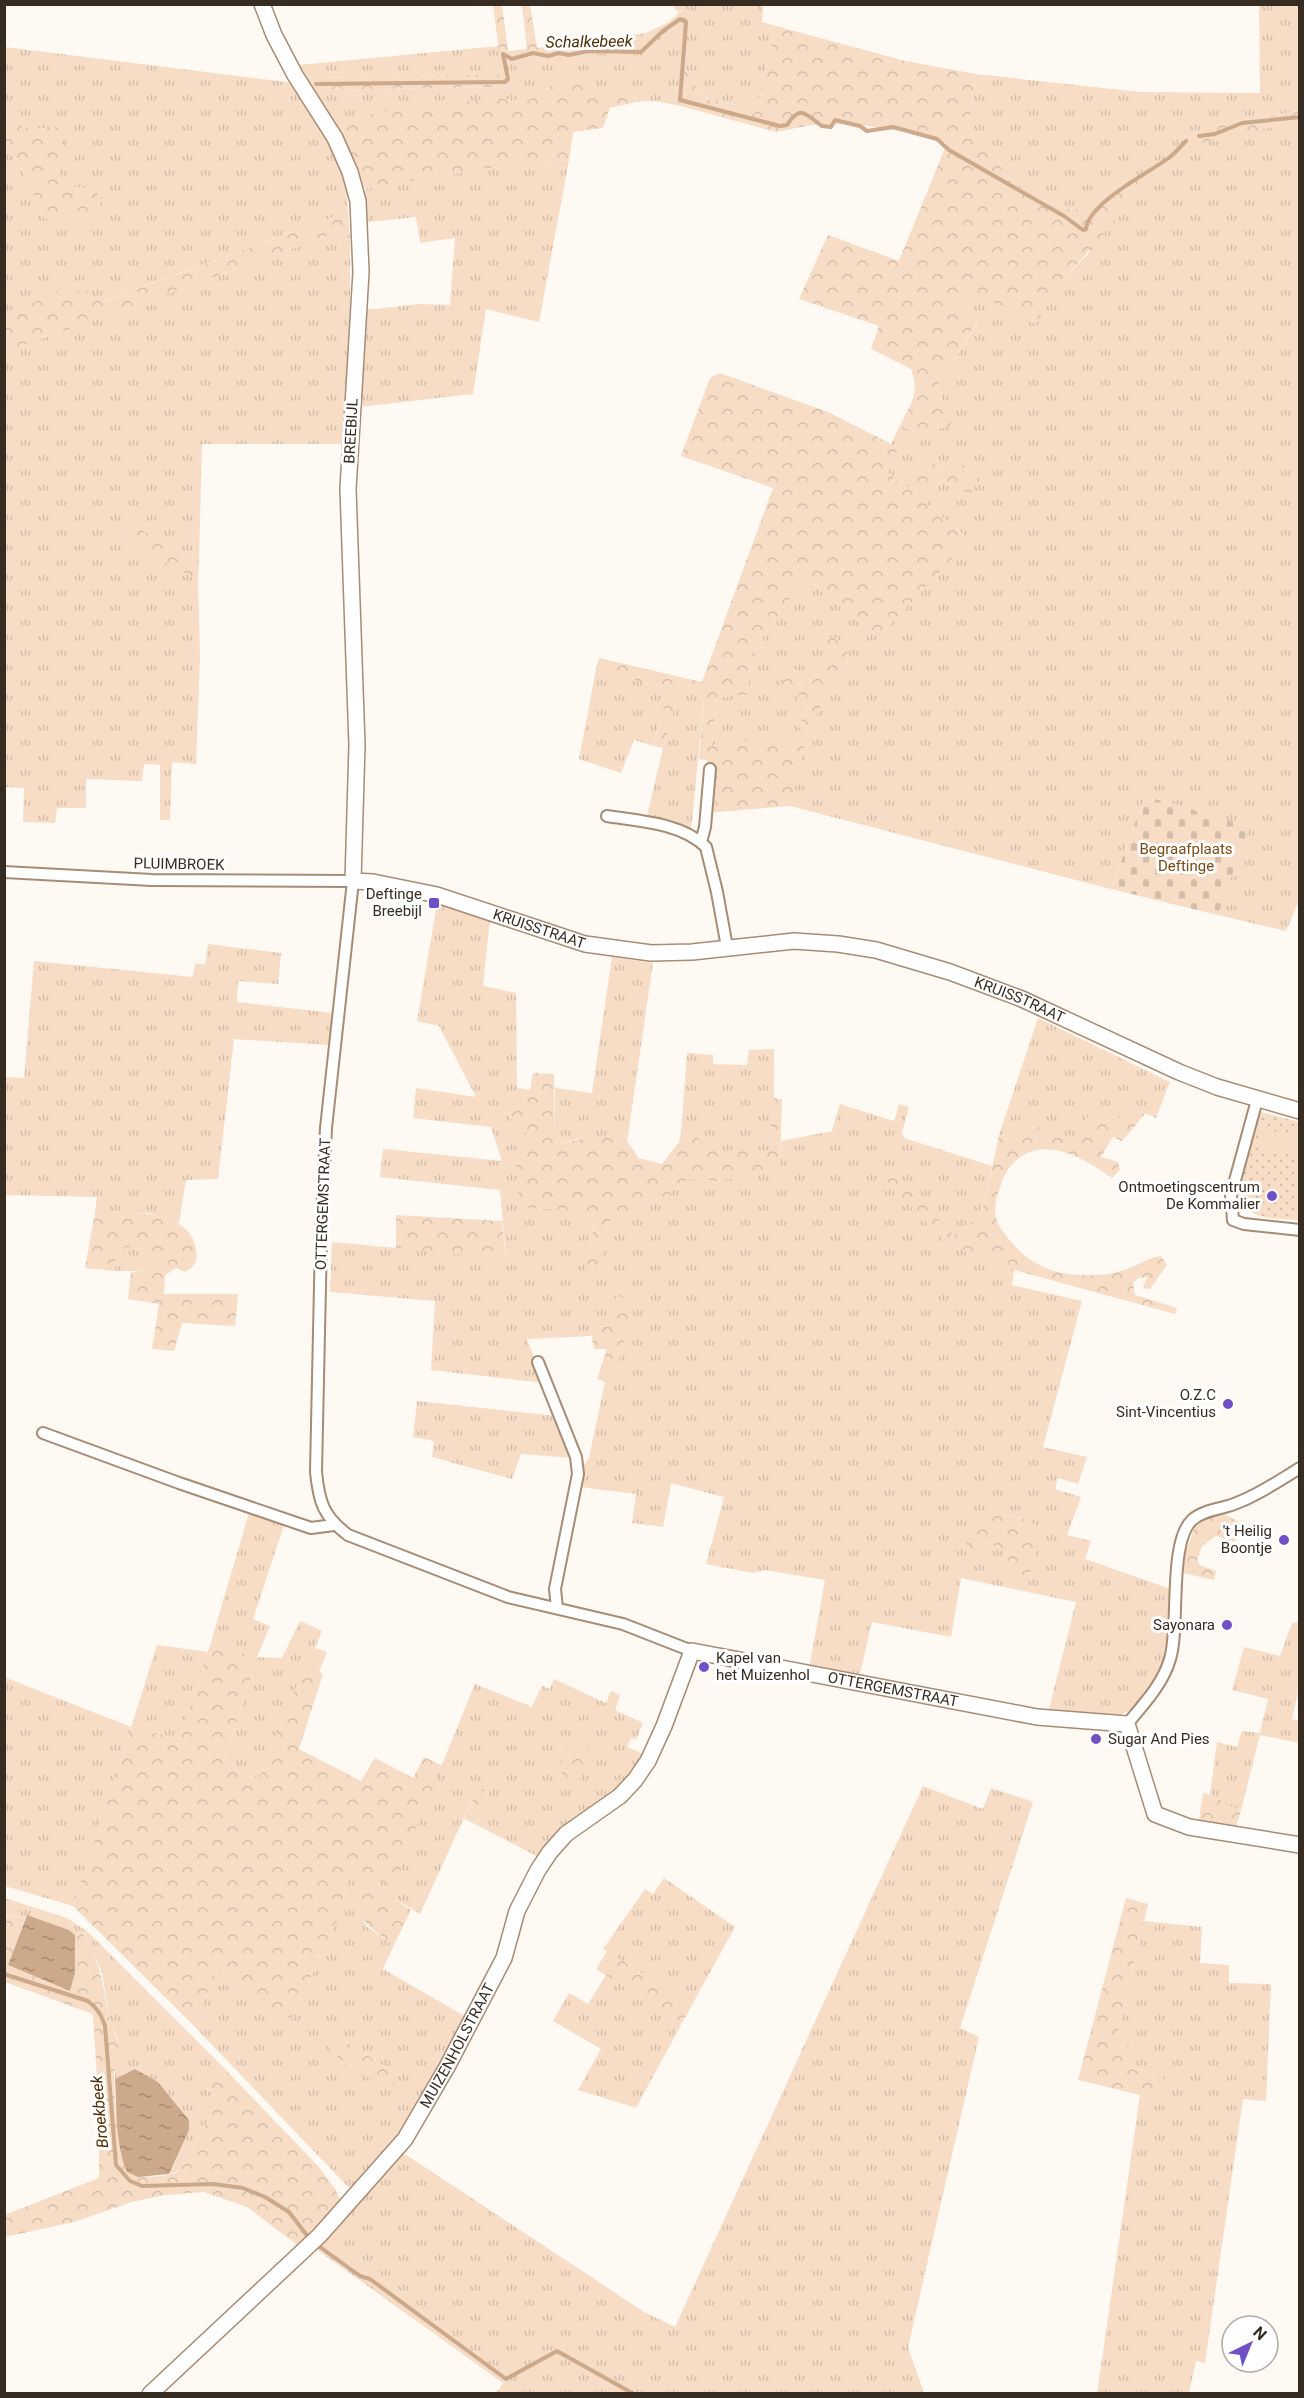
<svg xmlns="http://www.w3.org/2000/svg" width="1304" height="2398" font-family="Roboto,sans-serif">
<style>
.grass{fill:url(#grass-tufts);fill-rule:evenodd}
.forest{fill:url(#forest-crowns)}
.cemetery{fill:url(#cemetery-stones)}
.park{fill:url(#park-dots)}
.garden{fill:#f7ddc6}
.water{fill:url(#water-ripples)}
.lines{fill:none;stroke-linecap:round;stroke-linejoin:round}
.stream{stroke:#cca98a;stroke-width:4}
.street-casing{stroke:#a68c75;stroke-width:14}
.secondary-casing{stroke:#a68c75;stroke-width:18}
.street{stroke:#fff;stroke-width:10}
.secondary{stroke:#fff;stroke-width:15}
.poi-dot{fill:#7050c9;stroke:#fff;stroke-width:2}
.labels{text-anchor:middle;stroke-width:6;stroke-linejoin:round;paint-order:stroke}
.street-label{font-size:15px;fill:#362c22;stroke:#fff}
.park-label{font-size:15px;fill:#794b19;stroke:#fff}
.poi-label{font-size:15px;fill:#362c22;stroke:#fff;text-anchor:end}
.water-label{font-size:16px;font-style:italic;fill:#4f2d05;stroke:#fff}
</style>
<defs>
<pattern id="grass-tufts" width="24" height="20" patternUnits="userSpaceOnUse" patternTransform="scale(1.5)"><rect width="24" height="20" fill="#f7ddc6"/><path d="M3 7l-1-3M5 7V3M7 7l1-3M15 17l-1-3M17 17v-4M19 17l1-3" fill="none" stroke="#d4beaa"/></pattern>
<pattern id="forest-crowns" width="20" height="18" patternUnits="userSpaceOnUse" patternTransform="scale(1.5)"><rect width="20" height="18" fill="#f7ddc6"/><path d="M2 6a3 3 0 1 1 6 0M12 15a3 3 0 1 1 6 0" fill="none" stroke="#d4beaa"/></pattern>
<pattern id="cemetery-stones" width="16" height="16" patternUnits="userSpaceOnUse" patternTransform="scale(1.5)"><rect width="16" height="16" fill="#f7ddc6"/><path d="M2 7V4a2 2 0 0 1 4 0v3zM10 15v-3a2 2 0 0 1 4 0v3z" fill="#d4beaa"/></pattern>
<pattern id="park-dots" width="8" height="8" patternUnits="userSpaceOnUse" patternTransform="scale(1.5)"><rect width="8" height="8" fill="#f7ddc6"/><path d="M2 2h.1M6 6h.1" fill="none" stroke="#d4beaa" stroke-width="1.8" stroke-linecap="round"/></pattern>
<pattern id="water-ripples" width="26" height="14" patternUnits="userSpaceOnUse" patternTransform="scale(1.5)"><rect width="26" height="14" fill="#cca98a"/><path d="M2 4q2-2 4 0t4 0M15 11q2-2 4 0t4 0" fill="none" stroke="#a68a70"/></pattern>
</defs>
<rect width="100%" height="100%" fill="#fff9f4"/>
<!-- grass -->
<g class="grass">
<path d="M672,5h91l-1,17 14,4 -19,83 -45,-9 -12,-6 -16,-27 -7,38 -23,-4 -18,1 -3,-12 -29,5 -23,-21h-10l-46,28 -26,-4 -163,31 -23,-39 191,-3v-13l-197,4 -8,-13 200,-19 1,12 154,-18 19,-12 10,-19 -5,3z"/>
<path d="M1259,5h40v106l-91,15 54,3 37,-8 1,777 -14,33 -68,-16 30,-89 -103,-30 -34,93 -321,-83 14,-64 -92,4 5,-49 30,-2 4,-33 11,-24 43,-61 74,60 89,-98 -42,-36 16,-24 1,-8 -14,-10 -22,28 -20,-17 12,-24 -8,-4 9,-19 19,9 33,-13 -16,-34 42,-65 -18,-12 7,-16 18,5 51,25 27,-44 25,-26 42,-79 -39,32 -18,3 -26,-8 -23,-11 -13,-10 -8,-9 -6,-16 -23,-18 -6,-10 8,-54 164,18 120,1zM832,654l18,5 -16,21 -27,54c1,-18 2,-37 -9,-52l-6,4 3,-17 17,12z"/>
<path d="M5,47l289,36 41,70 11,24 2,35 -248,90 -95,14v-172l13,18 26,56 29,-3 7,11 12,-37 -26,-3 -8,-9 3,-51c-25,3 -36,8 -56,-9z"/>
<path d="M569,160l-30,162 -53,-13 -13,85 -114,13 7,-97 53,-6 31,1 5,-67 -35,5 -4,-26 -48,5 -3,-33 116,-20z"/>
<path d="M334,234l6,7 10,-3v71l-7,135h-141l-3,117 -70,-38 -7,17 76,40 2,77 -4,107 -24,-2 -2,58h-10v-55l-16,-1 -2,17 -56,-2v29h-29l-2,15 -32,-1 1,-34 -19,-1 -1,-435z"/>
<path d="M596,669l73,21 -16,56 -19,-6 -13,33 -42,-14z"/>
<path d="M680,690l13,2 11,8 -13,130 -22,-7 -23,-3 17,-72z"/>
<path d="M437,904l53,15 -7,67 33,7 1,95 -14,23 23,22 -1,24h-10l71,55 8,15 -8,48 12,1 9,-53 61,-29 22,-15 26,2 64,-12 1,-28 51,-10 8,-27 54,17 5,-17 10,3 -7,25 2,6 88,28 -7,36 -7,16 -25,18 -64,-69 52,71 14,9 59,23 -2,15 70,16 -39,146 44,10 -9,27 -20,-6 -3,11 26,8 -14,38 24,6 -6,18 86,30 -6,72 -14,26 -19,22 -16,8 -68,-4 28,-111 -115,-24 -10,59 -79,-15 -13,56 -50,-9 16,-89 -60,-10 -12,3 -47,-9 18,-67 -53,-14 -8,44 -31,-4 4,-29 -56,-7 3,-21 6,-8 16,-76 10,-5 -4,-51 -21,1 1,9 -64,3 17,44 -113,-13 4,-69 -105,-9 2,-50 174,16 -6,-68 -120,-13 3,-28 119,12 -11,-34 -78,-9 3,-30 60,9 -37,-71 -22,-5zM992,1515l32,4 -17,31 -25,-9z"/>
<path d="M208,944l73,9 -3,31 -40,-3 -1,21 96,11 -4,32 -95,-6 -16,140 -32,1 -7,43 -31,-10h-53l2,-16 -92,-2 -1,-118 20,1 10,-117 159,16 2,-14 10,2z"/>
<path d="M612,957l41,6 -26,179 -18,-6 -32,3 -20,6 -3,-5 1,-52 37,5z"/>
<path d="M1038,1018l132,64 -14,36 -26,-10 -17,16 -40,16c-23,-8 -50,-7 -74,-5z"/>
<path d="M774,1049v49l-5,53h-62l-26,-19 6,-79 26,2v9l34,1 2,-15z"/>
<path d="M126,1247c12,1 17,3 23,14l-7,10h-27l1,-16z"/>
<path d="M417,1401l139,15 17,42 -52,-4 -9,25 -80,-22 2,-16 -21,-4z"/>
<path d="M249,1513l35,12 -31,94 17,7 -13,31 25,1 18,-37 22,10 -7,17 12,4 -8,20 -15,-4 -45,111 -36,-15 34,-107 -21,-5 -25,-10z"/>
<path d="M1299,1622v66l-7,31 7,2v22l-39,-8 -19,75 -9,-2 -22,-14 7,-52 20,5 5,-16 18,2 8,-34 -36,-9 12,-43 36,9 12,-33z"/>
<path d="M157,1645l51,7 -29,88 -47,-13 -59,179 -68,-20 -1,-209 127,50z"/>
<path d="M554,1679l52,24 5,-12 9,4 -5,15 28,13 -7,17 -5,-2 -4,9 17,7 -19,29 -85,75 -65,-34 14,-33 -11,-4 -58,127 -32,-19 -17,-5 -17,13 13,24 27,18 -11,24 85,49 -72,125 -43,49 -160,-167 23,-51 75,46 50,-107 9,-49 42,22 83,-202 57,23 10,-21 8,3zM340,2037l57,38 1,5 -8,8c-21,-11 -56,-24 -64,-48z"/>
<path d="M923,1786l60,23 8,-21 42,14 -73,226 19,9 -71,310 16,46h-428l7,-10 -187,-134 86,-97 242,160 31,15z"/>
<path d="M664,1878l71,49 -43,78 -89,-56 42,-60 8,5z"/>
<path d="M5,1898l62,20 21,14 136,136 -19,20 15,10 -39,72 -12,4 20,-44v-10l-31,-38 -23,-13 -20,10v-16l7,-8 -6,-21 -5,-8 -9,-53 -18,-40 -9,2 -6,-5 -42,-15 -2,3 -20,-4z"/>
<path d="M1144,1921l58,6 -2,36 29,2v18l42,1 -5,117 -23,-2 -38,264 -9,-2 -7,32 -92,1 43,-299 19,2 4,-21 -38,-10 -8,-29z"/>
<path d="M606,1975l76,48 -46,85 -58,-18 23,-41 -48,-28 16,-28 19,11z"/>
</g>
<!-- forest -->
<g class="forest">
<path d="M493,5h9l6,46 19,-2 -5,-44h8l7,43 109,-15 23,-11 14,-13 7,1 -1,19 -16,-1 -19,12 -24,9 -130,10z"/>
<path d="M776,26l129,35 71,13 -8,54 6,10 23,18 6,16 8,9 13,10 23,11 25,8 19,-3 39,-32 7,2 5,10 -17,23 -62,70 -27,44 -51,-25 -18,-5 -7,16 18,11 -42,66 17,34 -5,6 -29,7 -19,-9c11,-22 20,-31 11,-56l-40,-20 8,-23 -80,-27 29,-64 71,26 48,-118 -32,-10 -61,-9 -43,1 -35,7 -99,-27 7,-38 16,27 11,6 46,9z"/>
<path d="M504,74l1,13 -192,3 -6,-12z"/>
<path d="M571,74h10l23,21 29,-5 3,12 -26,6 -7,20 -30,4 -4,28 -88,9 -116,20 -29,-60 39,-17 124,-14 26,4z"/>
<path d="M1299,111v10l-100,23 -4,-7 13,-11z"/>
<path d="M4,117c21,16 33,12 57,9l4,13 -7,38 8,9 26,3 11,9c-5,13 -12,20 -23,28l-8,-10 -11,7 -17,-5 -26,-56 -13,-18z"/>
<path d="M348,212l2,26 -10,3 -6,-7 -329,118v-36l55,-26 28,1 13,11z"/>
<path d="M720,373l108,39 71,36 -12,24 19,16 23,-28 14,11 10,-14 27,22 -10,16 -28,-16 -16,24 43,37 -90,97 -74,-60 -43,61 -11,24 -4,33 -30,2 -5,49 45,-7 48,3 -15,64 -83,7v-53l-8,-1 5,-59 -11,-8 -13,-2 -17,58 -10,-2 16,-56 -73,-21 3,-11 103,24 71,-194 -92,-32 29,-78z"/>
<path d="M129,523l70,38 -1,19 -76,-40z"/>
<path d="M835,637l9,7 6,15 -16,21 -27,54 -9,-7 10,-19 -11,-8 5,-13 -4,-5 -18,14 -3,-7 9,-13 9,-7 17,12 19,-27 -5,-5 -1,-10z"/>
<path d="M533,1073l21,1v66l3,5c20,-5 52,-16 70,-3 4,3 8,11 11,16l24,6 17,-22 2,-10c15,0 20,7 26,19l61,-1 6,-52 8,1 -2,70 -64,12 -26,-2 -22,15 -61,29 -9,54 -13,-2 9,-48 -8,-15 -66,-5 -5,-50h10l1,-24 -23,-22 14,-23 13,2z"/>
<path d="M1129,1108l16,6 -23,27 -9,-4 -12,20 17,5 2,8 -8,8c-20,-14 -49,-33 -75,-28 -17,3 -30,17 -35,32 -3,9 -7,18 -7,27 0,10 4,18 10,25 19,26 40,39 73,41 16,1 34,0 49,-6 12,-4 22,-12 34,-13l6,9 -17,24 -7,-1 4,-11 -9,1 -5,5 2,12 42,13 -2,6 -161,-44 -59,-23 -14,-9 -58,-61 6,-11 64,69 25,-17 7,-16 14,-67 25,-2 9,-8 40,15 16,-25 24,9z"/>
<path d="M95,1213c32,0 94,-6 101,36 2,12 -1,18 -11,23l-9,-4 -11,7 -1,19h74l-3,32 -53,-3 -8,28 -22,-2 7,-45 -31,-5 3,-27 11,-1 7,-10c-6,-11 -11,-13 -23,-14l-10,8 -1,16 -30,-3z"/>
<path d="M396,1215l106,6 4,38 -110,-11z"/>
<path d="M616,1296l18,3 -19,78 -10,5 -8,-3 10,-30h-13l-4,-22 21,-1z"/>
<path d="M1224,1514l21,11 -10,17 -19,-6 -14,10 -5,15 3,4 16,6 -2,9 -31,-7 2,-19 11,-31 16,-8z"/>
<path d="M992,1515l32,4 10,5c5,19 1,34 -5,52l-27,-6 4,-20 -23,-9 -6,12 -12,-2c3,-18 9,-29 27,-36z"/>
<path d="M211,1642l25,10 21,5 -34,107 36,15 45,-112 19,7 -24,75 62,32 14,-23 38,20 11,-21 19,9 -51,120 -42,-21 -9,48 -50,107 -75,-46 -23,51 -120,-119 59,-179 47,12z"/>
<path d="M587,1738l5,3 -9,18 3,9 -7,13 -10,8 -6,-3 -2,-22 4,-14 18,-5z"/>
<path d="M478,1787l11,4 -14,33 -11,-5z"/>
<path d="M1203,1793c14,2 24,14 38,17l-5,17 -37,-6z"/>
<path d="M371,1890l17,5 23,15 -17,35c-20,-14 -38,-25 -41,-51z"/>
<path d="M1126,1898l22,6 -31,133 12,2 -4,27 38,10 -4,21 -19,-2 -62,-15z"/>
<path d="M7,1915l18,3 -17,47 62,26 5,-18v-38l8,-2c19,32 20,56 28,91 3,11 10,19 11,31 -2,2 -5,5 -6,8 -6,15 4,92 11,109 15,7 39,6 54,-2l39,-72 -15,-11 19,-19 95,99 16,22 7,14 -42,44 -53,-40 -43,-15 -39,3 -33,7 -58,20 -69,15 -1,-22 95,-37v-66l-6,-98 -88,-32 -1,-59z"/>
<path d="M607,1951l85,54 -10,18 -86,-54z"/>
<path d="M334,2035l6,2 57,38 2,5 -9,9c-21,-12 -56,-25 -64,-49z"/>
</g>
<!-- cemetery -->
<path class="cemetery" d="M1145,796l104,30 -31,89 -107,-26z"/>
<!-- park -->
<path class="park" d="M1261,1112l38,10v98c-26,-2 -55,1 -63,-29l22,-77z"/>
<!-- garden -->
<path class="garden" d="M1260,1128l37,8 -4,19 -37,-7z"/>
<!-- water -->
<g class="water">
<path d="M27,1915l42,15 6,5v38l-5,18 -62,-26z"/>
<path d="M135,2069l23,13 31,38v10l-20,44 -31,3 -11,-5c-12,-29 -10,-62 -12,-93z"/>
</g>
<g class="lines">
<!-- stream -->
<g class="stream">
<path d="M316,84l189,-2 3,-3 -5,-25 9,5 21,-6 15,3 11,-3 10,2 19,-4 53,1 22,-21 17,-12 6,3 -6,78 100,26 7,-1c14,-22 19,-10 35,1l9,1 4,-7 25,6 7,5 26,-4 44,12 12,11 115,66 19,14 3,-1c3,-27 63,-56 84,-72 6,-5 11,-11 16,-16"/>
<path d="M1199,136l16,-2 27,-11 58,-6"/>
<path d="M4,1974l84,27c9,7 13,13 17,25l11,139 14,16 12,5 71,-2 30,4 22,9 24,15 20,26"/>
<path d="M320,2247l40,29 10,3 136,100 51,-28 77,43"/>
</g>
<!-- street casing -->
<g class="street-casing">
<g id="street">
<path d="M607,816c32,5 75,7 99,31l11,45 10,55"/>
<path d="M701,842l4,-15 5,-58"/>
<path d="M4,872l148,8 201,1 -27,247 -5,111 -5,233c3,30 7,44 32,63l160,62 115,27 69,27"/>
<path d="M1257,1100l-26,95 2,25 11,4 56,6"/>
<path d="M538,1362l38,95 2,17 -23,115 2,19"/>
<path d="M43,1433l136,50 132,45 23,-3"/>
<path d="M1127,1724c16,-19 36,-40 43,-65 10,-31 -2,-116 22,-139 12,-11 33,-11 47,-18 21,-8 41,-22 61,-34"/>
</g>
</g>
<!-- secondary casing -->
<g class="secondary-casing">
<g id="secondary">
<path id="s1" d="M262,4l12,31 21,40 40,63 15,34 8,29 3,71 -13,217 9,256 -4,136 20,1 64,13 148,49 66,9 41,-1 102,-11 44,3 38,6 74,22 72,27 157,73 38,15 83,24"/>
<path id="s2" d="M150,2394l170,-159 85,-96 42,-72 57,-109 13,-47 21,-41 12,-18 16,-18 54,-38 15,-16 13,-19 16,-35 28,-75 345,66 90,7 28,90 34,13 111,18"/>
</g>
</g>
<!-- street -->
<use href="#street" class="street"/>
<!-- secondary -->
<use href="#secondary" class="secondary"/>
</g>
<!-- markers -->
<g class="poi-dot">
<rect x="428" y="897" width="12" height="12" rx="3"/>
<circle cx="1272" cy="1196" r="6"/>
<circle cx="1228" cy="1404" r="6"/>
<circle cx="1284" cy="1540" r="6"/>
<circle cx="1227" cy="1625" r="6"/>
<circle cx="704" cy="1667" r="6"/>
<circle cx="1096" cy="1739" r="6"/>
</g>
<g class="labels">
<!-- street labels -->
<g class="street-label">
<text transform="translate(351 431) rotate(-87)" y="5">BREEBIJL</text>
<text transform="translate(179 864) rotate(1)" y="5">PLUIMBROEK</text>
<text dy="5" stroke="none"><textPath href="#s1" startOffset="1094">KRUISSTRAAT</textPath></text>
<text dy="5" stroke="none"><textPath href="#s1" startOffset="1587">KRUISSTRAAT</textPath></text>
<text transform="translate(323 1204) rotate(-88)" y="5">OTTERGEMSTRAAT</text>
<text dy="5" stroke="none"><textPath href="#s2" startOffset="1142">OTTERGEMSTRAAT</textPath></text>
<text dy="5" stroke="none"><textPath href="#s2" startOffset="468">MUIZENHOLSTRAAT</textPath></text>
</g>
<!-- park labels -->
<g class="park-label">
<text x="1186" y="854">Begraafplaats<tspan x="1186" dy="17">Deftinge</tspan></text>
</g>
<!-- poi labels -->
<g class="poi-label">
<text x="422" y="899">Deftinge<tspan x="422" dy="17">Breebijl</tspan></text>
<text x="1260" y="1192">Ontmoetingscentrum<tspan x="1260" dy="17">De Kommalier</tspan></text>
<text x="1216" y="1400">O.Z.C<tspan x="1216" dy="17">Sint-Vincentius</tspan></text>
<text x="1272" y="1536">'t Heilig<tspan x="1272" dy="17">Boontje</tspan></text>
<text x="1215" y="1630">Sayonara</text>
<text x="716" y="1663" text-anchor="start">Kapel van<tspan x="716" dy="17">het Muizenhol</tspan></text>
<text x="1108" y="1744" text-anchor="start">Sugar And Pies</text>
</g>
<!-- water labels -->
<g class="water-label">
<text transform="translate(589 41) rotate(-1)" y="6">Schalkebeek</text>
<text transform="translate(99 2112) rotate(-95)" y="6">Broekbeek</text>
</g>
</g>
<!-- border -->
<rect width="1304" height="2398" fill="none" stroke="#362c22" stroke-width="12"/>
<!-- north arrow -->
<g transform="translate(1250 2344) rotate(43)"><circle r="28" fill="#ffffff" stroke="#afaba7" stroke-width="1.5"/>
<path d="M0-4.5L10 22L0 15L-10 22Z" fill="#7050c9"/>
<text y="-9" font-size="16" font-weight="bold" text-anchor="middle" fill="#362c22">N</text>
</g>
</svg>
